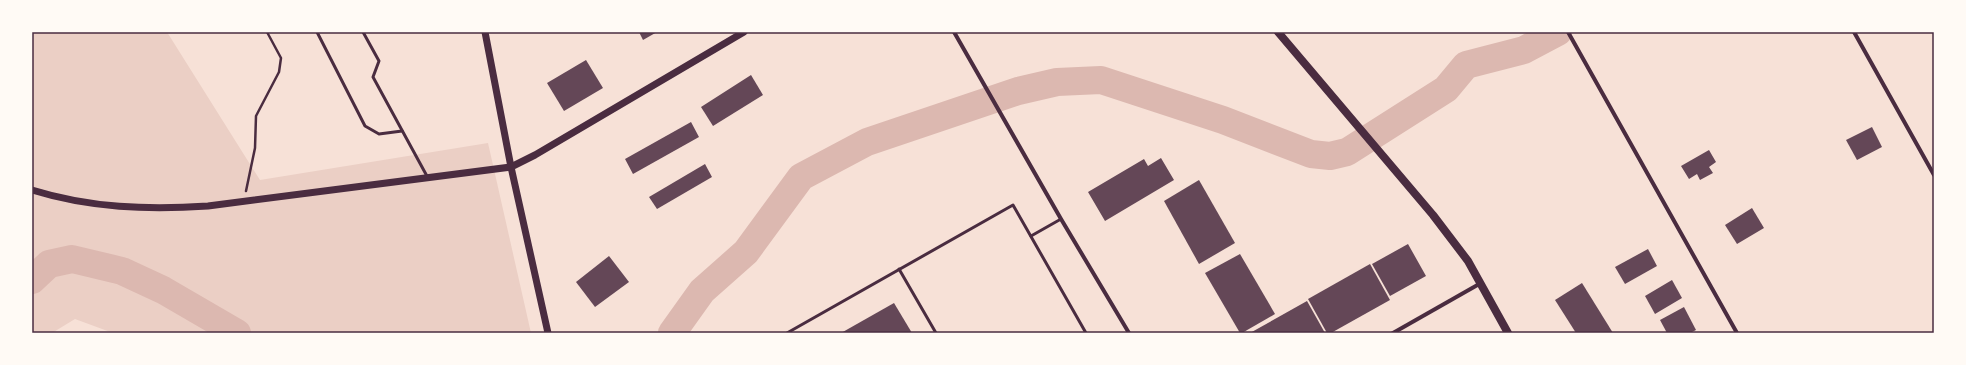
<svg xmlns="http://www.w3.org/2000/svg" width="1966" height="365" font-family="'DejaVu Sans',sans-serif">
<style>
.green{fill:#ebcfc5}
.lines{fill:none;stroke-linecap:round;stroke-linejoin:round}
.stream{stroke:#dcb8b0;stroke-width:4.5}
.river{stroke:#dcb8b0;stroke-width:28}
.building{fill:#644757}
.path{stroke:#4a2c40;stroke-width:2.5}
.service{stroke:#4a2c40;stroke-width:3}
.minor{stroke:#4a2c40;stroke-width:4}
.tertiary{stroke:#4a2c40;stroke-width:7}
.secondary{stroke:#4a2c40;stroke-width:8}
.neatline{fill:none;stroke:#4a2c40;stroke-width:1.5}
</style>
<rect width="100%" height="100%" fill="#f7e1d7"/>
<!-- green -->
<path class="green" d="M32,32h135l93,148 228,-37 43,190h-418l-38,-14 -23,14h-20z"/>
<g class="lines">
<!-- stream -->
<path class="stream" d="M228,327l1,6"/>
<!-- river -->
<g class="river">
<path d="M32,280l17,-16 23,-5 50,12 41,19 74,43"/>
<path d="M672,333l30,-42 44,-39 55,-75 66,-35 151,-51 39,-9 44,-2 122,40 88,34 19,2 17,-4 99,-63 20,-24 58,-15 34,-18"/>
</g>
</g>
<!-- building -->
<g class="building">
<path d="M639,32h18l-14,8z"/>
<path d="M586,60l17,28 -39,23 -17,-28z"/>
<path d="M751,75l12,20 -50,31 -12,-19z"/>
<path d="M691,122l8,15 -66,37 -8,-15z"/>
<path d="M1872,127l10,20 -25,13 -11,-20z"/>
<path d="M1709,150l7,12 -7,5 4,6 -13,7 -3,-6 -8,5 -8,-13z"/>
<path d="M1161,158l13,22 -69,41 -17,-29 56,-33 4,7z"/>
<path d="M705,164l7,13 -55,32 -8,-12z"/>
<path d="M1199,180l36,63 -36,21 -35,-63z"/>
<path d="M1752,208l12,20 -27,16 -12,-19z"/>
<path d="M1408,244l18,32 -36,20 -18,-32z"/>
<path d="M1648,249l9,17 -32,18 -10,-17z"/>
<path d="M1240,254l35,60 -33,19h-2l-35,-60z"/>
<path d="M609,256l20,26 -34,25 -19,-25z"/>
<path d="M1370,264l20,36 -59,33h-4l-19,-34z"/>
<path d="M1672,280l10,18 -27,16 -10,-18z"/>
<path d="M1582,283l31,50h-37l-21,-33z"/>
<path d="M1307,301l18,32h-75z"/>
<path d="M894,303l18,30h-71z"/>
<path d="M1684,307l12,23 -6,3h-23l-7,-13z"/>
</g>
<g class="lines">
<!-- path -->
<path class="path" d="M246,191l9,-43 1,-32 23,-44 2,-14 -14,-26"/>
<!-- service -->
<g class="service">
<path d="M317,32l48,94 14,8 23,-3"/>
<path d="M363,32l16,29 -6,16 55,101"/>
<path d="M1031,236l30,-17"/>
<path d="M899,269l37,64"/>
<path d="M787,333l226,-128 73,128"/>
</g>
<!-- minor -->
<g class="minor">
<path d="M954,32l107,187 68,114"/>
<path d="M1568,32l169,301"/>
<path d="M1854,32l80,143"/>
<path d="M1393,333l88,-50"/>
</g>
<!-- tertiary -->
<g class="tertiary">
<path d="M485,32l26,135 37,166"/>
<path d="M32,190c58,18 116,20 176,16l303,-39 24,-12 209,-123"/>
</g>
<!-- secondary -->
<path class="secondary" d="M1278,32l155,183 35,46 40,72"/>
</g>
<!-- border -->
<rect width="1966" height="365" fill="none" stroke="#fffaf5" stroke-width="66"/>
<rect x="33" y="33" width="1900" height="299" class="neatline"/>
</svg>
